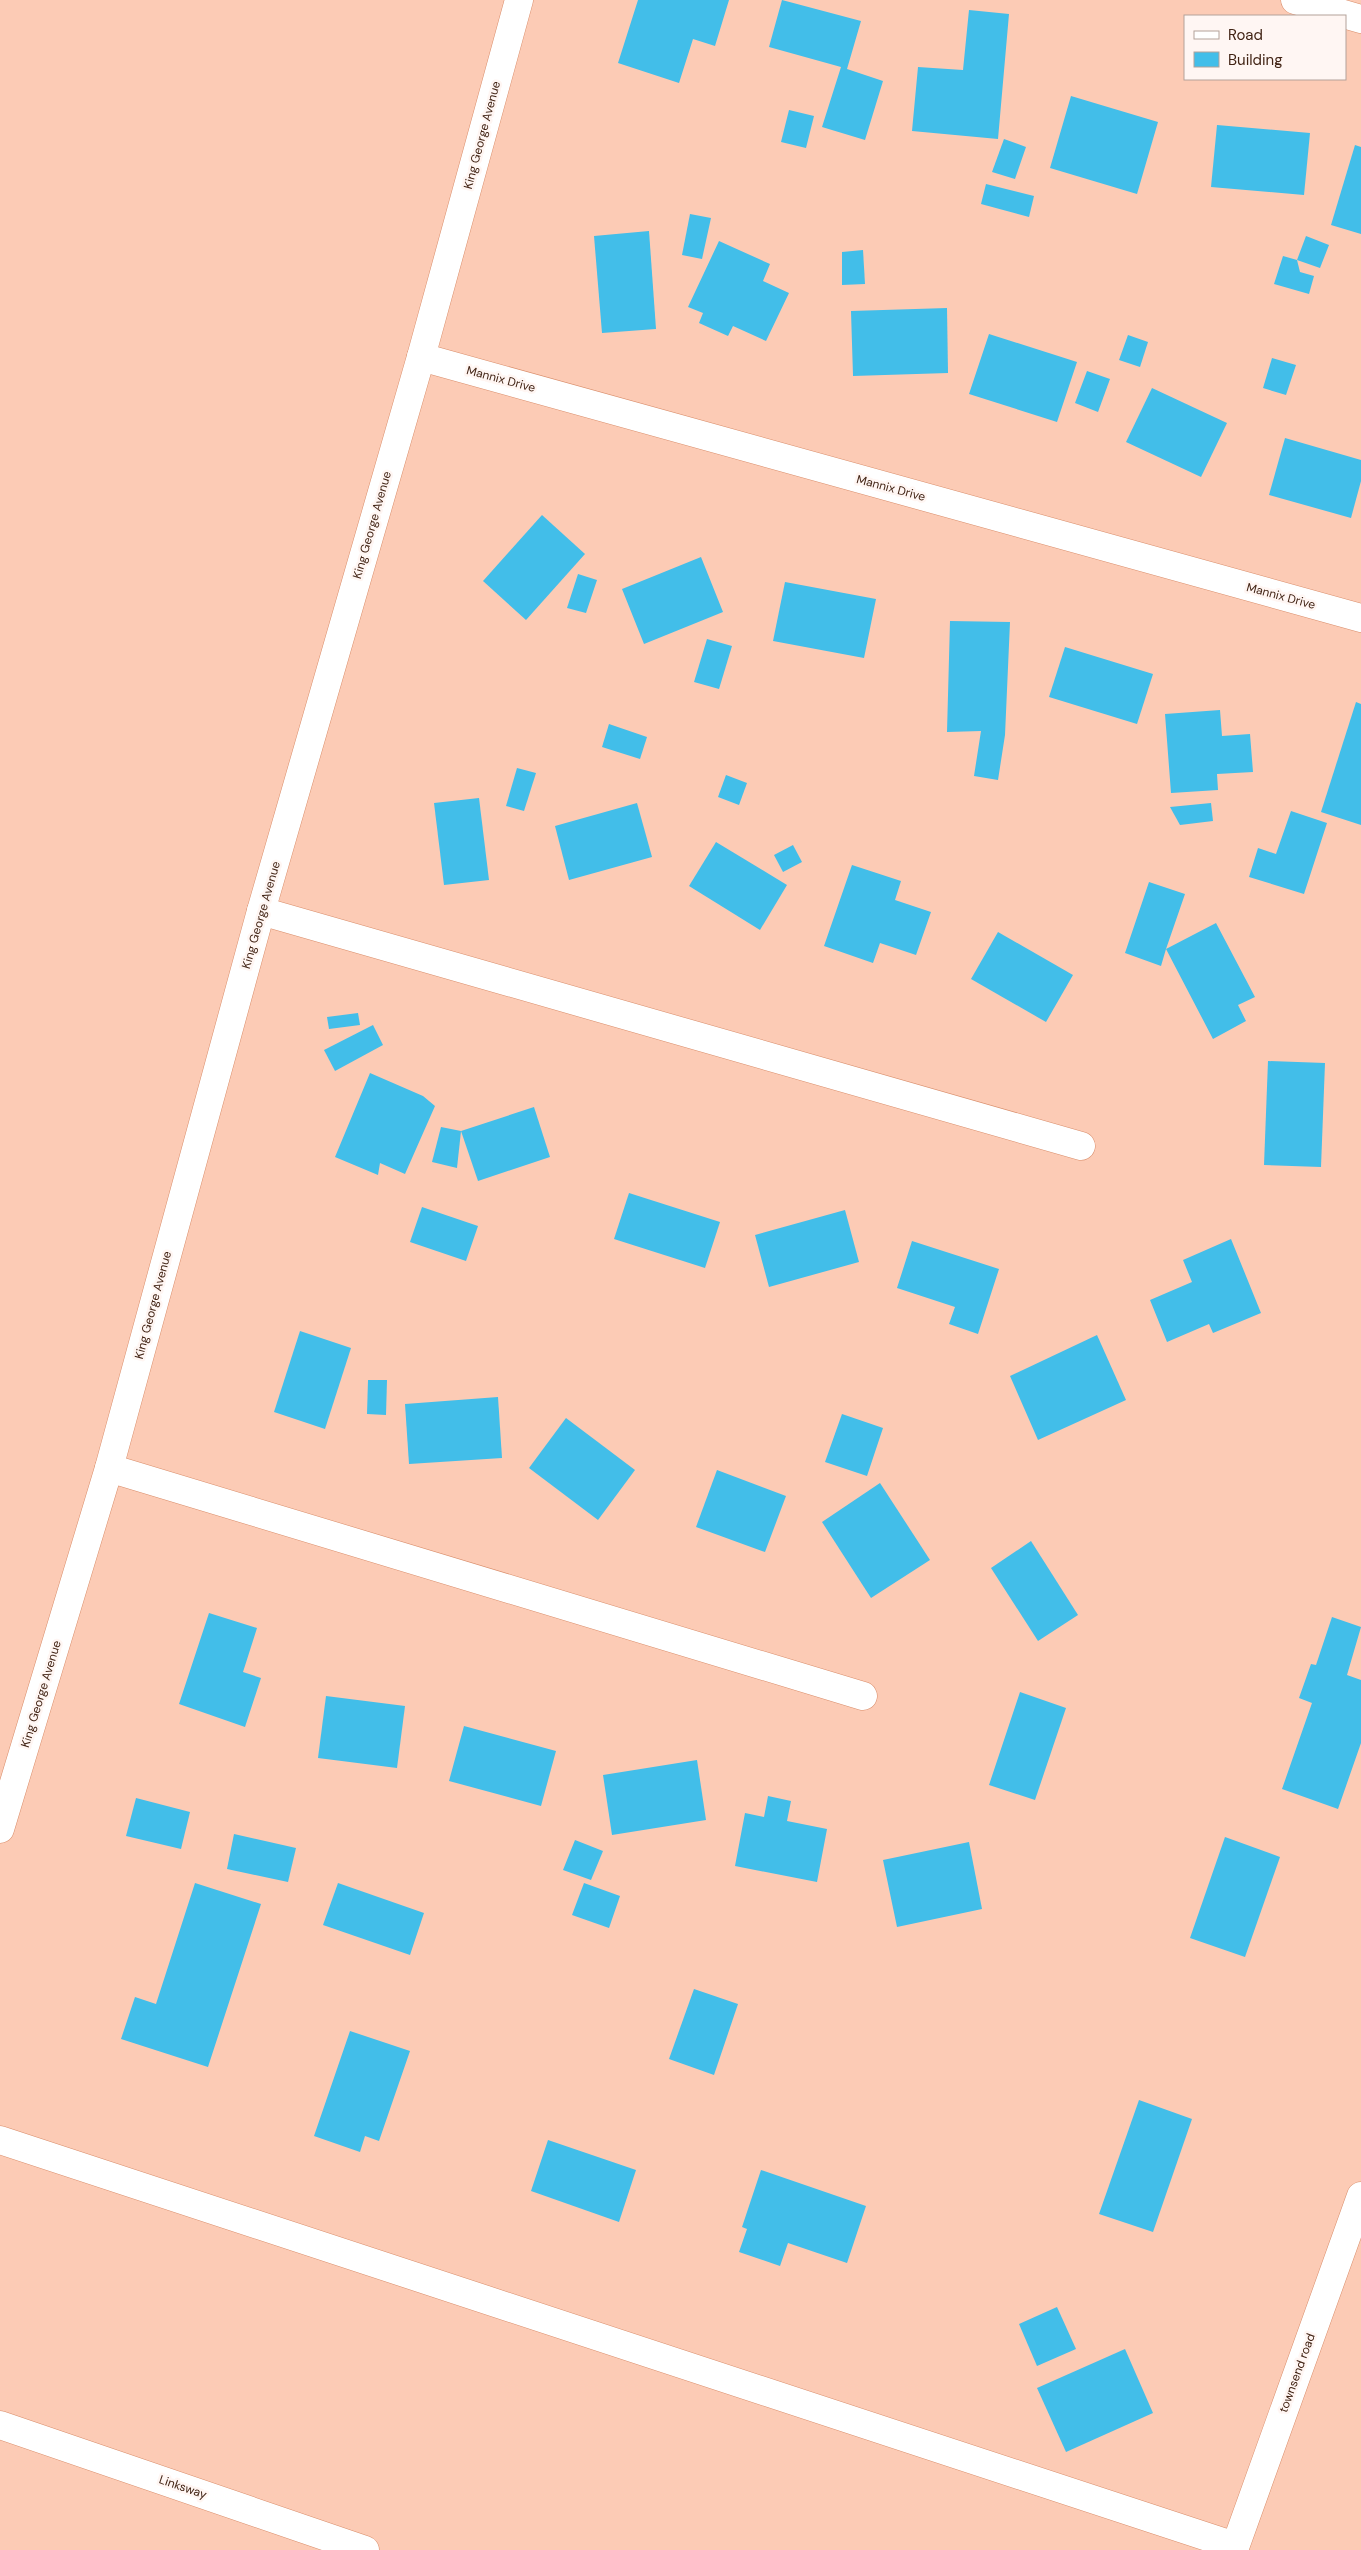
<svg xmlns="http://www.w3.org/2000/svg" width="1361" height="2550" font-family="'DM Sans',sans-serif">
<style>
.building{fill:#42bee9}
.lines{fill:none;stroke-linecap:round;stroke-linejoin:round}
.minor-casing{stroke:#d98d6a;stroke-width:29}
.minor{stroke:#fff;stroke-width:28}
.labels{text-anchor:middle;stroke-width:5;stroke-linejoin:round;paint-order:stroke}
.street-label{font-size:12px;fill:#422415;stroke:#fff6f3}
</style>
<rect width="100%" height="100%" fill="#fccbb5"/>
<!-- building -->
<g class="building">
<path d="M638,0h91l-14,46 -22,-7 -14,44 -61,-20z"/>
<path d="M782,0l79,21 -14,48 36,12 -18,59 -43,-13 19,-60 -72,-20z"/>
<path d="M969,10l40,4 -11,125 -86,-8 6,-64 45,3z"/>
<path d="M1071,96l87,26 -21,72 -87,-26z"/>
<path d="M789,110l25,6 -8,32 -25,-6z"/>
<path d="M1217,125l93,8 -6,62 -93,-8z"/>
<path d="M1004,139l22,8 -11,32 -23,-7z"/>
<path d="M1355,145l6,2v87l-30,-9z"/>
<path d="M986,184l48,12 -5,21 -48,-13z"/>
<path d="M690,214l21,4 -9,41 -20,-4z"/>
<path d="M649,231l7,98 -54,4 -8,-97z"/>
<path d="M1306,236l23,9 -9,23 -23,-8z"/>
<path d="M719,241l51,23 -7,17 26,12 -23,48 -33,-15 -5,10 -29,-13 4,-10 -15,-6z"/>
<path d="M863,250l2,34 -23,1v-33z"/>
<path d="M1283,256l14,4 3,12 14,4 -5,18 -35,-10z"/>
<path d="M947,308l1,65 -95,3 -2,-65z"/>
<path d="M989,334l88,28 -20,60 -88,-28z"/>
<path d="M1128,335l20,7 -8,25 -21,-7z"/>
<path d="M1272,358l24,7 -10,30 -23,-7z"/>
<path d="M1087,371l23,8 -12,33 -23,-9z"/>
<path d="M1152,388l75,35 -26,54 -75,-35z"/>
<path d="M1285,438l76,22v21l-10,37 -82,-23z"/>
<path d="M542,515l43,39 -59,66 -43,-39z"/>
<path d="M701,557l22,55 -79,32 -22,-55z"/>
<path d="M578,574l19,6 -11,33 -19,-5z"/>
<path d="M785,582l91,17 -12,59 -91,-17z"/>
<path d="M950,621l60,1 -5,113 -7,45 -24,-4 7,-45 -34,1z"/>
<path d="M707,639l25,7 -13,43 -25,-7z"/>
<path d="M1065,647l88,27 -16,50 -88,-27z"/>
<path d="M1356,702l5,2v121l-40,-13z"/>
<path d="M1220,710l2,26 28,-2 3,38 -36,2 1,16 -47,3 -6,-79z"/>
<path d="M609,724l38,13 -7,22 -38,-12z"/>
<path d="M517,768l19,5 -12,38 -18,-5z"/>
<path d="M726,775l21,8 -8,22 -21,-8z"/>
<path d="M479,798l10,82 -45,5 -10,-82z"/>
<path d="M637,803l15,54 -83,23 -14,-54z"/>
<path d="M1211,803l2,18 -33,4 -10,-18z"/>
<path d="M1291,811l36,12 -23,71 -55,-17 9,-29 18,6z"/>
<path d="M716,842l71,43 -27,45 -71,-44z"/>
<path d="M793,845l9,17 -19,10 -9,-17z"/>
<path d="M852,865l49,16 -6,19 36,12 -15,43 -36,-12 -7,20 -49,-17z"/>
<path d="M1149,882l36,12 -19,55 50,-26 39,74 -17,8 8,16 -33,18 -47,-90 -5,17 -36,-13z"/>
<path d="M998,932l75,43 -27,47 -75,-43z"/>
<path d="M358,1013l2,12 -31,4 -2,-12z"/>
<path d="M373,1025l10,20 -48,26 -11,-21z"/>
<path d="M1268,1061l57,2 -4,104 -57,-2z"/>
<path d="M370,1073l53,23 12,10 -30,68 -25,-11 -2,12 -43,-18z"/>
<path d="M534,1107l16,50 -72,24 -17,-50z"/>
<path d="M441,1127l20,4 -4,37 -25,-6z"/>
<path d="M629,1193l91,29 -15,46 -91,-29z"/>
<path d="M422,1207l56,19 -12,35 -56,-19z"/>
<path d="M845,1210l14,52 -90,25 -14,-52z"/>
<path d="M1231,1239l30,74 -48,20 -4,-9 -42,18 -17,-42 42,-18 -9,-22z"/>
<path d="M912,1241l87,28 -21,65 -29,-10 6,-17 -58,-19z"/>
<path d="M300,1331l51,17 -26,81 -51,-17z"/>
<path d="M1097,1335l29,65 -88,40 -28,-64z"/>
<path d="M368,1380h19l-1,35 -19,-1z"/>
<path d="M498,1397l4,61 -93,6 -4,-60z"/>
<path d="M842,1414l41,14 -16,48 -42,-14z"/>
<path d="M566,1418l69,52 -37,50 -69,-52z"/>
<path d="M717,1470l69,26 -21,56 -69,-25z"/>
<path d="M880,1483l50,77 -59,38 -49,-76z"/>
<path d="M1031,1541l47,74 -40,26 -47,-73z"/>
<path d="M209,1613l48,15 -14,44 18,6 -16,49 -66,-23z"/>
<path d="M1332,1617l29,10 -14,48 14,5v63l-23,66 -56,-20 30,-86 -13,-5 12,-34 5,1z"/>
<path d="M1020,1692l46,16 -31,92 -46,-15z"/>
<path d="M326,1696l79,10 -8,62 -79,-10z"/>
<path d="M464,1726l92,25 -15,55 -92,-25z"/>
<path d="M697,1760l9,60 -94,15 -9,-60z"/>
<path d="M768,1796l23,5 -4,20 40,8 -10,53 -82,-16 10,-53 19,4z"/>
<path d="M136,1798l54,14 -9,37 -55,-13z"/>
<path d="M234,1834l62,14 -8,34 -61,-13z"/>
<path d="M1225,1837l55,20 -35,100 -55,-19z"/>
<path d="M575,1840l28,11 -12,29 -28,-10z"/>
<path d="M969,1842l13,67 -85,18 -14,-67z"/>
<path d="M195,1883l66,21 -53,163 -87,-28 14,-42 21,7z"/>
<path d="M338,1883l86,30 -14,42 -87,-30z"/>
<path d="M584,1883l36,13 -11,32 -37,-13z"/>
<path d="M694,1989l44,15 -24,71 -45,-16z"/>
<path d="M350,2031l60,20 -31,90 -14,-5 -5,16 -46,-16z"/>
<path d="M1139,2100l53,19 -39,113 -54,-18z"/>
<path d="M548,2140l88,30 -17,52 -88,-31z"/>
<path d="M761,2170l105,36 -19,57 -59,-20 -8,23 -41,-14 8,-23 -5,-2z"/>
<path d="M1057,2307l19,42 -39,17 -18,-42z"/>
<path d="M1125,2349l28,64 -87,39 -29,-64z"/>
</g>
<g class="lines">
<!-- minor casing -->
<g class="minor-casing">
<g id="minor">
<path d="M1295,0l66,19"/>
<path d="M421,357l940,261"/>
<path d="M261,911l820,235"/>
<path d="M109,1468l754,228"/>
<path d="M0,1829l109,-361 152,-557 160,-554 98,-357"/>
<path d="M0,2140l1235,406"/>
<path d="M0,2425l365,125"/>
<path d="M1234,2550l127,-354"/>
</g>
</g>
<!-- minor -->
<use href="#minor" class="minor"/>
</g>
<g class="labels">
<!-- street labels -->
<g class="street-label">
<text transform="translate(482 135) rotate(-75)" y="4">King George Avenue</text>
<text transform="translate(501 379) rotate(15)" y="4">Mannix Drive</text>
<text transform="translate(891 488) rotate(15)" y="4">Mannix Drive</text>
<text transform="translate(372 525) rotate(-74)" y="4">King George Avenue</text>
<text transform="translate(1281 596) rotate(15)" y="4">Mannix Drive</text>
<text transform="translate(261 915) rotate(-74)" y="4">King George Avenue</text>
<text transform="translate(153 1305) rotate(-75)" y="4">King George Avenue</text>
<text transform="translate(41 1694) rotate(-73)" y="4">King George Avenue</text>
<text transform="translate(1297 2373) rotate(-70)" y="4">townsend road</text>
<text transform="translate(183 2487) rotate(19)" y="4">Linksway</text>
</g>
</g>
<!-- legend -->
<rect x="1184" y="15" width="162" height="65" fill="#fff6f3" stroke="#b3a29a"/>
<rect x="1194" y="31" width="25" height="8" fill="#ffffff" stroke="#b3a29a"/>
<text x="1228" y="40" font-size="15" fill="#422415">Road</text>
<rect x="1194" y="52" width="25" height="15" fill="#42bee9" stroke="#b3a29a"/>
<text x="1228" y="65" font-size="15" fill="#422415">Building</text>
</svg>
